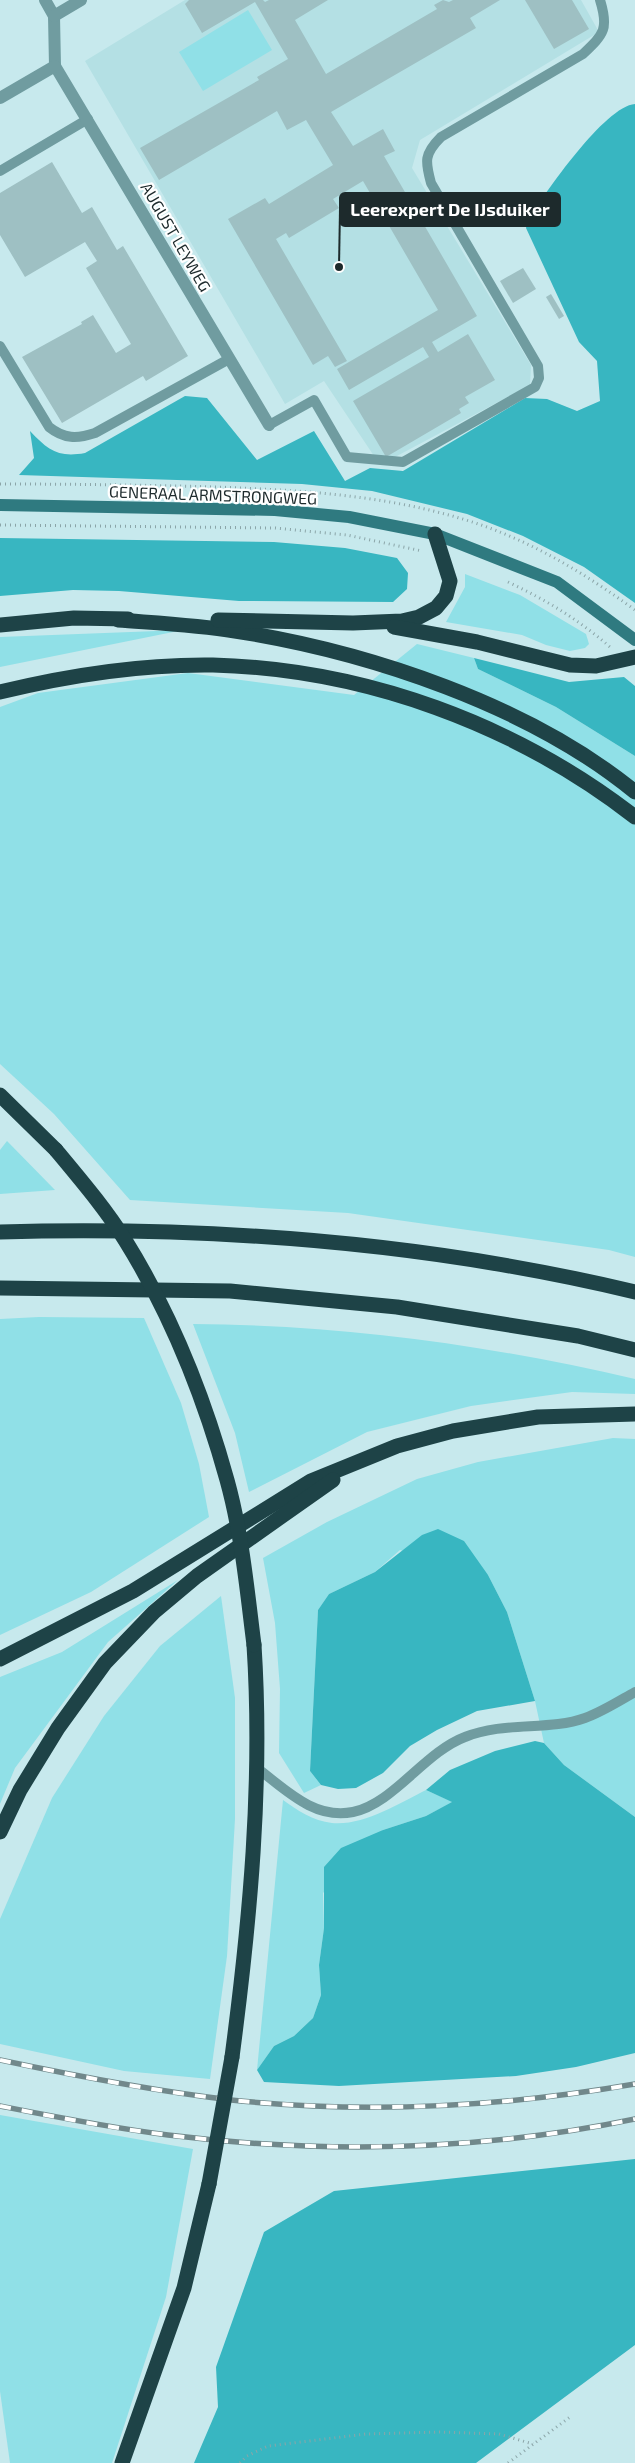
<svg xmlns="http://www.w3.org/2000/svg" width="635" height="2463" font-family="'Exo 2',sans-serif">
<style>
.built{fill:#b4e0e4}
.green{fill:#90e0e7}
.forest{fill:#38b6c1}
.building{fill:#9ec0c3}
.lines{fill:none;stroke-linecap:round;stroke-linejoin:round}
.path{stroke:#8ba5a8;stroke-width:3;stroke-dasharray:1 4;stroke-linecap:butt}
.lane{stroke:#709ca0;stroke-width:10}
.street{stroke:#709ca0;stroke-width:12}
.secondary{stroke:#2f7a80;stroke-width:12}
.highway{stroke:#1e4347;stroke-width:15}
.rail-casing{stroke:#71888b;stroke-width:5.5}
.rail{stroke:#fff;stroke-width:4;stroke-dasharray:11;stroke-linecap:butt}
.highway-bridge{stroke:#1e4347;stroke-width:15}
.labels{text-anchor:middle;stroke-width:4.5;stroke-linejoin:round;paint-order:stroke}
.street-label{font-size:16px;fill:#1d2a2c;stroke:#fff}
.leader{fill:none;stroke:#1d2a2c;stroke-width:2}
.callout-dot{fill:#1d2a2c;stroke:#fff;stroke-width:2}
.callout{fill:#1d2a2c;stroke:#1d2a2c;stroke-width:2}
.callout-label{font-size:18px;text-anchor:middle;font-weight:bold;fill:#fff}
</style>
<rect width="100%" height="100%" fill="#c7e9ed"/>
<!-- built -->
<path class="built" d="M185,0h396l18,32 -179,108 -8,28 119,197 -1,20 -150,80 -56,-84 -39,23 -200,-343z"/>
<!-- green -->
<g class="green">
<path d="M248,10l24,40 -69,41 -24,-39z"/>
<path d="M465,574l55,21 66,39 3,10 -4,4 -15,3 -24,-6 -24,-10 -76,-13 19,-35z"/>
<path d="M183,630l-183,37v-30z"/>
<path d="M417,644l57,14 4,11 78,38 79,49v501l-26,-7 -261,-37 -218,-13 -76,-86 -54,-50v-357l38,-14 150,-20 166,22z"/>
<path d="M7,1141l48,49 -55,4v-44z"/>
<path d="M39,1317l105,1 37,85 18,61 10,53 -118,75 -91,43v-316z"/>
<path d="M193,1324c149,1 297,21 442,55v15l-63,-2 -101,14 -104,26 -118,60 -14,-59z"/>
<path d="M613,1438l22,1v378l-71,-52 -20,-22 -9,-42 -28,-89 -19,-37 -88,-25 -25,22 -46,22 -11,16 -8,161 11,14 -17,8 -25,-40 1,-64 -5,-66 -12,-65 64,-36 90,-43 61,-17z"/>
<path d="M178,1580l-70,62 -93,126 -15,36v-127l62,-25z"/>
<path d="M221,1596l14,102v121l-8,137 -17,123 -86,-8 -124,-27v-125l52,-121 52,-82 56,-70z"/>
<path d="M426,1790l27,12 -27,14 -43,14 -60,63 1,35 -5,37 2,30 -8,23 -19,18 -20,10 -17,24 26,-270c14,10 30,21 49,23 31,3 66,-19 94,-33z"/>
<path d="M0,2115l193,34 -27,148 -54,166h-102l-10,-72z"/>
</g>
<!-- forest -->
<g class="forest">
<path d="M635,104v499l-51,-36 -61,-31 -56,-22 -95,-23 -70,-7 -283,-9 15,-17 -4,-27c18,19 28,27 55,22l100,-57 22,2 50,62 57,-29 31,50 25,-13 33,3 122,-73 22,1 30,12 23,-10 -3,-40 -18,-19 -53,-114 2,-8c17,-27 77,-114 107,-116z"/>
<path d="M0,538l274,4 71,6 52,10 11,15 -1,16 -14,13 -154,-1 -120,-10 -46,-1 -73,6z"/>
<path d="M474,658l95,24 55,-5 11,9v70l-79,-49 -78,-38z"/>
<path d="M438,1529l26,12 24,34 19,37 28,89 -58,10 -40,19 -27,16 -27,27 -27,15 -18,1 -17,-4 -11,-14 8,-161 11,-16 46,-22 47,-37z"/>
<path d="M535,1741l9,2 20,22 71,52v236l-59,14 -60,9 -177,10 -75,-4 -7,-12 17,-24 20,-10 19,-18 8,-23 -2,-30 5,-37v-61l17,-19 42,-18 43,-14 26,-14 -26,-12 24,-20 45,-19z"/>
<path d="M635,2159v186l-159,118h-282l24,-56 -2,-40 48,-135 70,-41z"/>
</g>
<!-- building -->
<g class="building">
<path d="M189,0h74l2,2 4,-2h59l-33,20 31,54 111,-65 -3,-4 9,-5 6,2 4,-2h47l-30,18 6,10 -145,84 22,34 30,-17 12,22 -11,5 93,160 -45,26 6,10 30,-18 27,46 -30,17 4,6 -10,6 2,4 -75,44 -33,-56 76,-44 -6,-10 -74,43 -12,-21 101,-59 -75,-129 -30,18 6,9 -50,30 -3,-5 -10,6 71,122 -12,6 -7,-11 -15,9 -85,-146 37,-21 4,6 64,-39 -27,-45 -19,10 -10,-19 -118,69 -19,-32 119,-68 -2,-3 31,-18 -33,-57 -53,31 -17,-29z"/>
<path d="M525,0h47l17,29 -35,20z"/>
<path d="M52,162l30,51 10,-6 25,43 6,-4 65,110 -42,25 -3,-5 -81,47 -40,-66 60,-33 -1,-2 12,-7 23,38 15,-9 -45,-76 11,-7 -12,-19 -60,35 -25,-42v-42z"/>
<path d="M523,268l13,21 -23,14 -13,-22z"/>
<path d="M551,294l13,22 -5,3 -13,-22z"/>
</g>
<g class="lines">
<!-- path -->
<g class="path">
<path d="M0,484c72,0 144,1 215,3 85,3 170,8 251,33 62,19 117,52 169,90"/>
<path d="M0,525l275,3 72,7 75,16"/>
<path d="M508,582c38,18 70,37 102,65"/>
<path d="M240,2463l7,-7 21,-10 98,-12 74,-2 59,2 34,10"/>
<path d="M508,2463l62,-46"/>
</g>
<!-- lane -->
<g class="lane">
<path d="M0,171l88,-52"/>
<path d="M0,346l49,81c15,12 28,12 46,6l134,-74"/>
<path d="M269,425l45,-25 33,57 56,5 132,-75 4,-9 -1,-12 -107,-183c-6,-22 -7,-29 10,-46l142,-83c21,-20 26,-25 17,-54"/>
<path d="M257,1768c28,21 57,52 96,44 40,-8 72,-60 112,-75 39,-16 84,-6 120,-19 17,-6 34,-17 50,-26"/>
</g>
<!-- street -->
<g class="street">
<path d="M45,0l9,16 1,50 214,359"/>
<path d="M54,16l27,-16"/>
<path d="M0,98l55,-32"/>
</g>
<!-- secondary -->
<path class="secondary" d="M0,505l275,5 74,7 86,17 122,48 78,58"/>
<!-- highway -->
<g class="highway">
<path d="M118,620c38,3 78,5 117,11 134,21 294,74 400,161"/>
<path d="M218,620l135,3 49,-2 17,-4 17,-9 10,-12 4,-15 -15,-47"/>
<path d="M0,625l74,-7 54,1"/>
<path d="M394,627l83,15 93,23 26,1 39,-9"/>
<path d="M0,692c70,-17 141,-28 213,-27 152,4 302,59 422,152"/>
<path d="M0,1095l56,55"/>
<path d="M0,1232c214,-6 427,10 635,60"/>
<path d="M0,1288l230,3 167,16 181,29 57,14"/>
<path d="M0,1659l133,-68 178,-110 86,-35 56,-15 85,-14 97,-3"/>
<path d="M0,1832l20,-42 38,-62 47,-65 49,-51 43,-36 136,-96"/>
<path d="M232,2057c18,-137 31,-274 22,-412"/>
<path d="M122,2463l62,-175 25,-104"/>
</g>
<!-- rail casing -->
<g class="rail-casing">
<g id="rail">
<path d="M0,2060c76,16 154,31 231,40 135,14 271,7 404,-16"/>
<path d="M0,2106c56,11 111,22 168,29 155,19 314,16 467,-16"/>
</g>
</g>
<!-- rail -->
<use href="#rail" class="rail"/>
<!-- highway-bridge -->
<g class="highway-bridge">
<path d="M56,1150c24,29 49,58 69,90 46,74 79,157 102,240 15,54 20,110 27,165"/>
<path d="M209,2184l23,-127"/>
</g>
</g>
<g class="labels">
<!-- street labels -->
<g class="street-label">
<text transform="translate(176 237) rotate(60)" y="6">AUGUST LEYWEG</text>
<text transform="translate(213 495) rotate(2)" y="6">GENERAAL ARMSTRONGWEG</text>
</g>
</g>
<!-- callouts -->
<path class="leader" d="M339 267L340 209"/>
<circle class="callout-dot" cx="339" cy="267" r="5"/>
<rect class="callout" x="340" y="193" width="220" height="33" rx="5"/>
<g class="callout-label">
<text x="450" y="216">Leerexpert De IJsduiker</text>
</g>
</svg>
